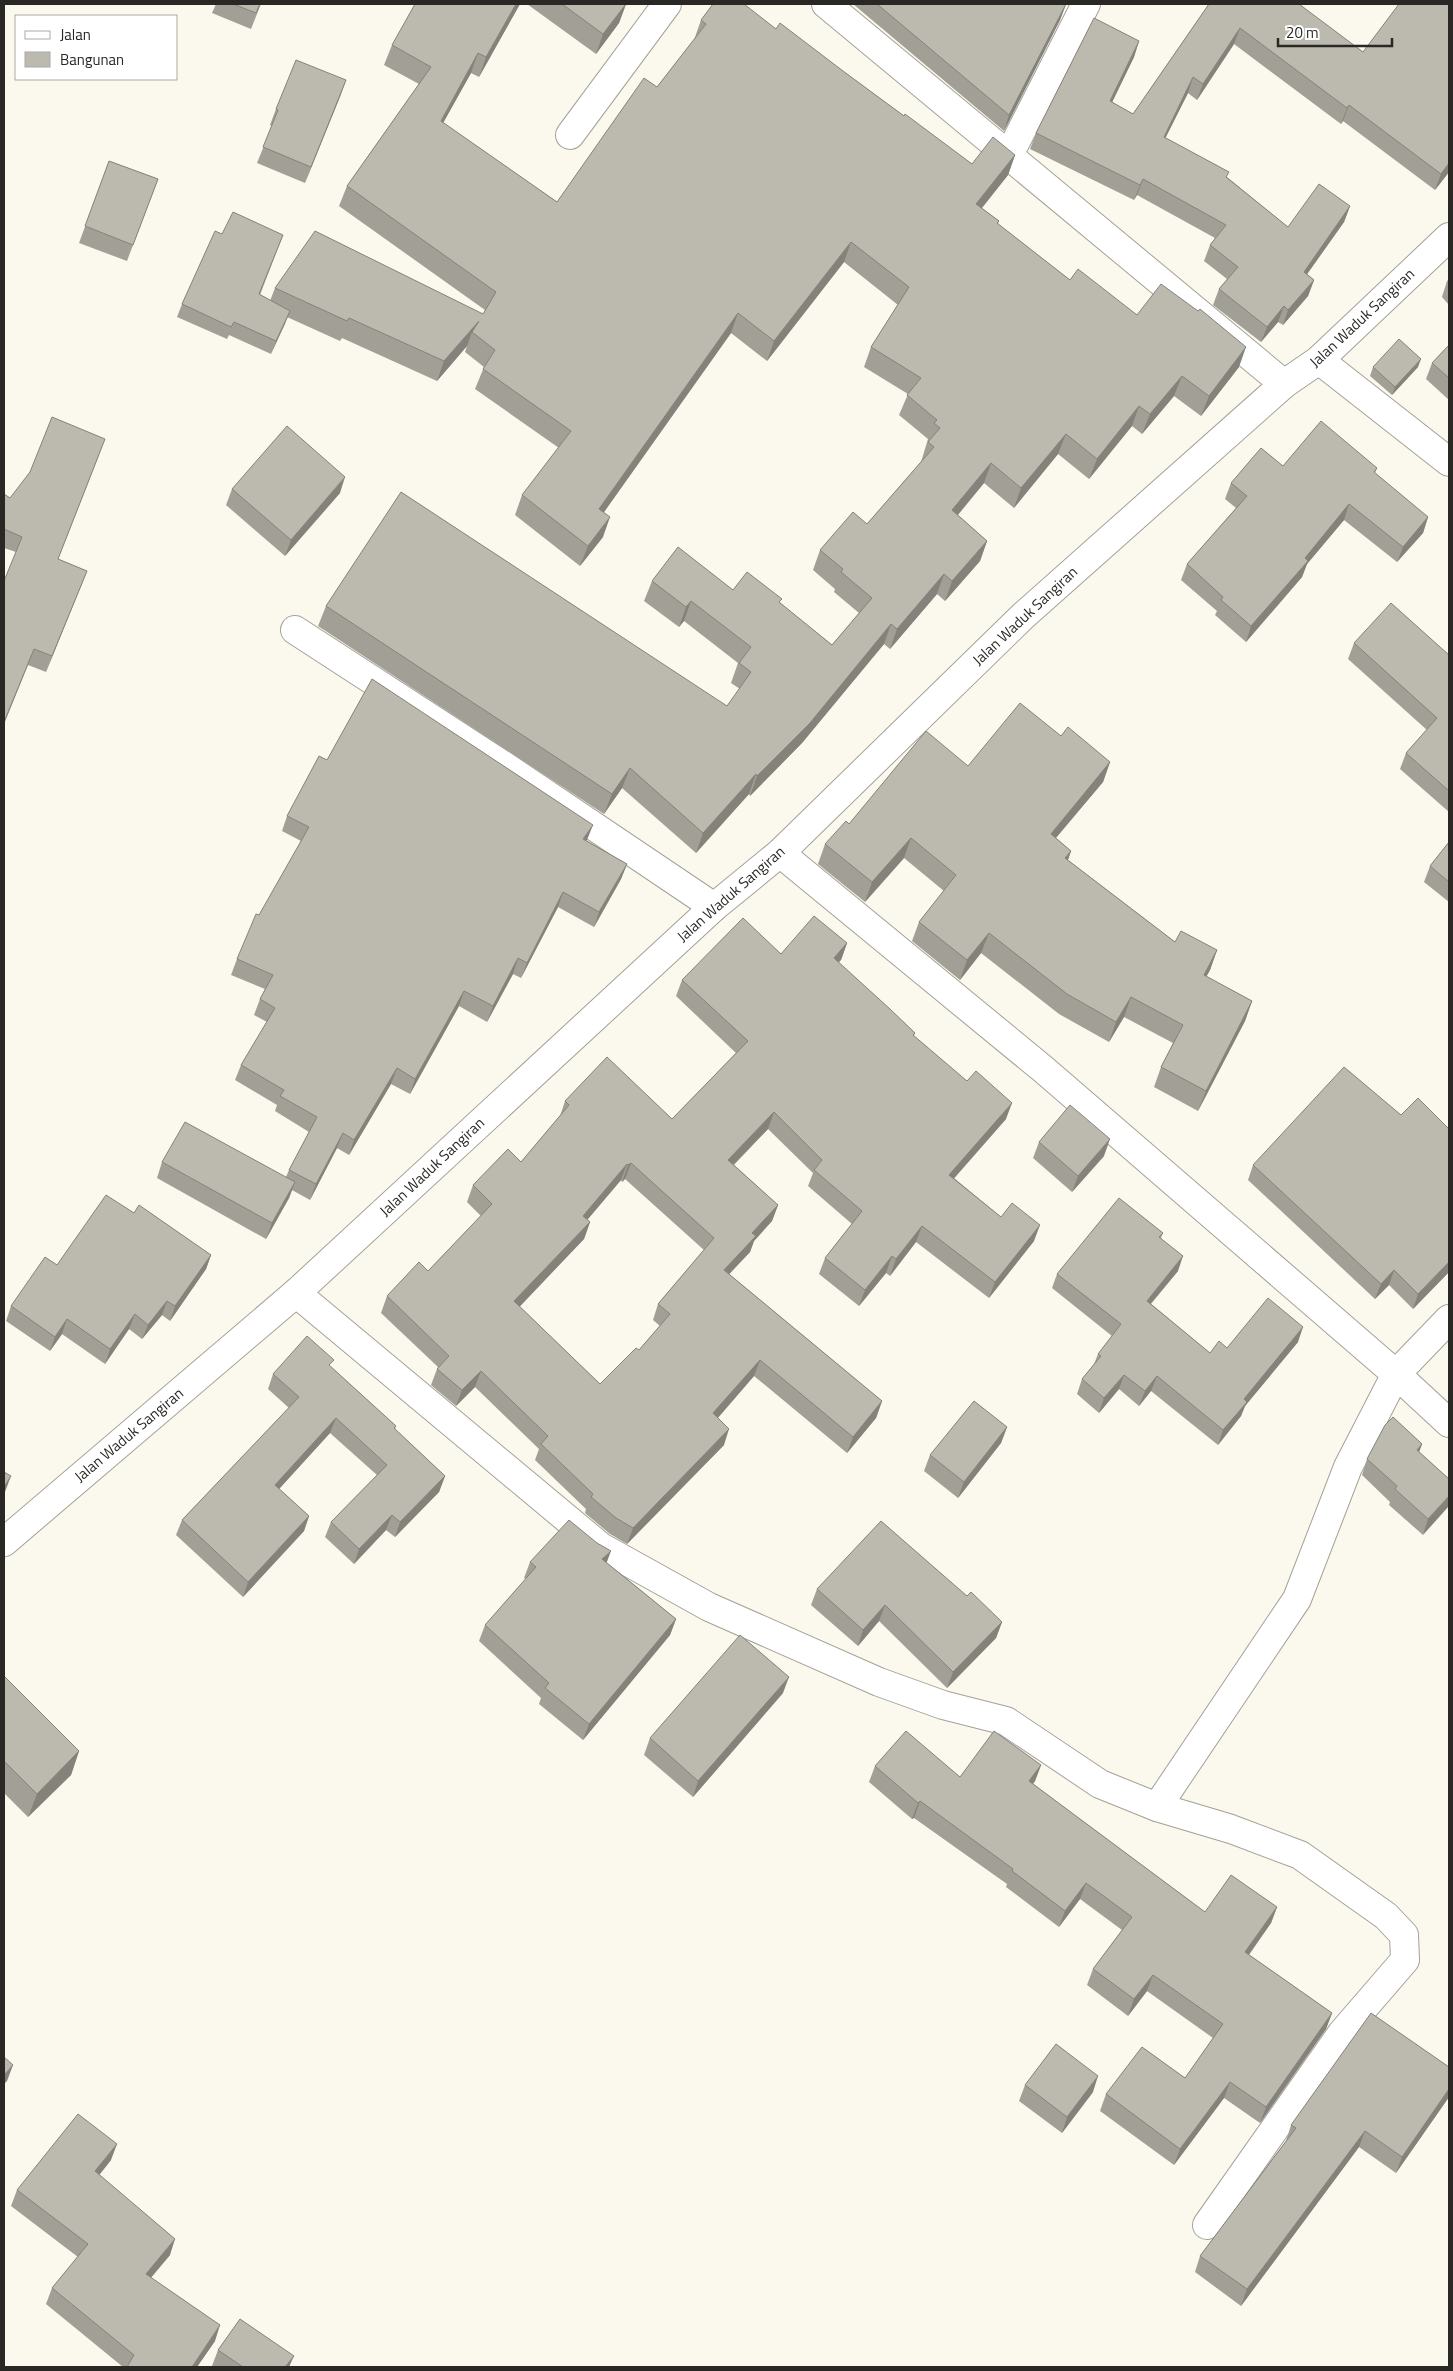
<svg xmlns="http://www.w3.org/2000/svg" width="1453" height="2371" font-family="'Titillium Web',sans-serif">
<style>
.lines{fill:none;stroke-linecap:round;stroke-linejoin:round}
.minor-casing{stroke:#a4a197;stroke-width:30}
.tertiary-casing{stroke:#a4a197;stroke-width:30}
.minor{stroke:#fff;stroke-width:28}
.tertiary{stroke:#fff;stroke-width:28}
.wall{fill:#a2a096;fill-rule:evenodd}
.shaded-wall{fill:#84827a}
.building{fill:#bcbaaf;stroke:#84827a;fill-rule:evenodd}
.labels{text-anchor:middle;stroke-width:4.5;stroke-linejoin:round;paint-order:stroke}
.street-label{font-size:15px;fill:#292824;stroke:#fff}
</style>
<rect width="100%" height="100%" fill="#fbf8ed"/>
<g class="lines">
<!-- minor casing -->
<g class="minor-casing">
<g id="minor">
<path d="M826,4l458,380"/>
<path d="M570,135l97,-131"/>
<path d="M1008,157l78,-153"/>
<path d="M1319,360l130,102"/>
<path d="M295,630l211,137 208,140"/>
<path d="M780,853l263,216 353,305 53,49"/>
<path d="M296,1293l305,254 108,60 170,75 64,23 63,16 94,63 57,23 74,22 69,26 86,61 18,19 1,25 -63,73 -135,192"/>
<path d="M1157,1807l140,-208 51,-132 48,-93 53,-55"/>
</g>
</g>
<!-- tertiary casing -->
<g class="tertiary-casing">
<path id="tertiary" d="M4,1542l292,-249 418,-386 66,-54 243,-237 261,-232 35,-24 130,-123"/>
</g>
<!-- minor -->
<use href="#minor" class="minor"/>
<!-- tertiary -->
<use href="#tertiary" class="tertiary"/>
</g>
<!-- wall -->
<g class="wall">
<path d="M216,4h45l-10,25 -39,-16z"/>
<path d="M520,4l-41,73 -8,-4 -28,50 114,79 100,-115 37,-47 7,-20 75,9 67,42 61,45 68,48 43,-9 -7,20 -26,33 17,13 -1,3 72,56 169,87 -38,49 -27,-20 -32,38 -10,-8 -43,53 -31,-25 -44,54 -30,-25 -26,32 29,26 -7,20 -35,40 -8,-7 -47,55 -6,-5 -82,99 -52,53 -1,-2 -53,59 -74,-65 -18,26 -286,-188 8,-20 401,100 13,-17 -9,-6 7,-20 -54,-42 -5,6 -35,-26 8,-20 81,9 47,13 52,42 27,-32 -25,-21 1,-3 -22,-19 7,-20 47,-26 54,-62 7,-23 -29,-24 9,-21 -44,-27 7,-20 27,-42 -54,-43 -77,99 -36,-28 -127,179 -1,25 -23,29 -65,-51 7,-20 37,-47 -84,-59 9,-22 -19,-15 2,-6 -30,35 -95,-43 -2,3 -53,-24 -16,37 -42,-19 -2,4 -50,-22 5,-13 40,-70 61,1 -23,60 10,6 5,-13 208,26 2,-4 -146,-104 8,-20 72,-102 -35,-19 8,-20z"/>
<path d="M527,4h99l-7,19 -23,31z"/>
<path d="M853,4h213l-6,16 -56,111z"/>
<path d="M1209,4l240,168 -14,18 -92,-69 -2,3 -107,-80 -37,56 -9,-7 -23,45 62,39 61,50 62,-21 -6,16 -37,52 7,6 -6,16 -25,29 -5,-3 -17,20 -48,-37 6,-16 8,-10 -23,-18 6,-16 5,-7 -78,-43 -3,5 -104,-51 6,-16 103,-92 -5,16 -22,45 21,12z"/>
<path d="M346,80l-41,103 -48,-20 15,-37 -2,-1 6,-16z"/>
<path d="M109,161l49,18 -31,82 -48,-18z"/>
<path d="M1449,279v26l-7,-8 5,-16z"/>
<path d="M1449,345v55l-23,-21 6,-16z"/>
<path d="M1373,367h45l-26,28 -22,-19z"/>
<path d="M99,455l-41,104 29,12 -41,101 -18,-7 -12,-113 -12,-4v-54l6,4z"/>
<path d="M1283,466l94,2 -2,5 53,44 -5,16 -26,29 -53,-42 -37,44 -5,13 -56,65 -31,-27 2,-4 -36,-31 6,-16 49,-56 -11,-9 6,-16z"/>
<path d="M232,489l108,4 -55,63 -59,-51z"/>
<path d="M1354,643l95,12v157l-49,-43 6,-16 21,-23 -79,-71z"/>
<path d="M1061,736l49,26 -7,20 -47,56 15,13 -3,9 107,82 42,8 -7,20 -4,7 46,24 -7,20 -47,90 -44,-24 7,-20 12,-24 -49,-26 -15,25 -50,-28 -78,-61 -21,27 -48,-39 7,-19 25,-31 -40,-33 -39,44 -47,-38 7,-20 24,-20 119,-58z"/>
<path d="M327,760l260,81 40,23 -6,15 -27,48 -36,-20 -37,71 -8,-4 -26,48 -28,-16 -49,88 -19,-10 -42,71 -12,-7 -27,52 -18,-10 -3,8 -23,41 -109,-61 5,-16 124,15 3,-7 20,-38 -34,-21 2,-6 -42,-25 6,-15 26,-43 -13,-7 6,-16 5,-10 -34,-14 6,-16 64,-118 -19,-10 5,-15z"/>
<path d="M1449,842v60l-25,-20 6,-16z"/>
<path d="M847,943l-6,17 -3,2 77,71 -1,3 92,83 -52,59 47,39 33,24 -45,57 -73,-56 -26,34 -4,-3 -27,33 -40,-32 6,-16 27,-34 -44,-38 5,-13 -45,-44 -34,36 44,40 -6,16 -18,20 -4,11 -21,22 153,127 -6,17 -29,35 -93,-77 -36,42 6,27 -97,99 -17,-10 -25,-21 1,-4 -51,-49 4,-11 -64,-62 -19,19 -25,-21 6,-16 1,-2 -57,-54 6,-17 41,-25 53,-55 -14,-14 6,-17 48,-23 39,-46 5,-15 107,18 64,-66 -60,-57 6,-16 99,-26zM625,1179l79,71 -46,54 -5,16 7,6 -21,24 -39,34 -81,-78 65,-67 6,-17 -3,-2 34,-40 1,2z"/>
<path d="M1401,1115l48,14v143l-36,37 -24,-24 -14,14 -127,-119 5,-15z"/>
<path d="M1039,1142l65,14 -32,36 -39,-34z"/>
<path d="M134,1213l77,42 -5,14 -36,52 -8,-6 -20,24 -13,-10 -24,35 -43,-30 -12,17 -44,-30 5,-15 46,-41z"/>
<path d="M1163,1233l-2,5 17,33 -27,33 59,49 17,-5 71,-6 -53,64 -4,10 -23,29 -67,-54 -12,15 -20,-17 -20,24 -22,-19 5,-15 12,-15 4,-10 14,-18 -60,-48 5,-14z"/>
<path d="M331,1367l65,59 -1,3 50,47 -6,16 -44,45 -9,-7 -32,34 -29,-27 6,-15 46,-47 -47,-42 -51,56 30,27 -5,15 -61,66 -67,-62 6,-15 107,-112 -21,-19 5,-15z"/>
<path d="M1007,1427l-6,16 -43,55 -34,-27 6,-16z"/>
<path d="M1422,1444l-3,8 30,27 -26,56 -34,-30 1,-3 -28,-27 5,-16z"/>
<path d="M530,1562h76l70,57 -6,16 -87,105 -44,-36 2,-6 -62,-57 6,-16 41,-46 -2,-1z"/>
<path d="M817,1589l185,33 -6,16 -49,50 -68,-67 -21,25 -47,-41z"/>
<path d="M4,1676l75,75 -8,24 -43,42 -24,-24z"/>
<path d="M783,1693l-90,104 -49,-42 6,-17z"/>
<path d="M1041,1765l-6,16 -2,3 172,128 72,-5 -6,16 -22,32 83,58 -6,16 -66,94 -36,-25 -50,67 -74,-54 6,-17 79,-16 28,-40 -66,-47 -19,25 -41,-31 6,-16 29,-39 -42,-31 -21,28 -53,-40 1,-3 -93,-66 -2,1 -43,-37 6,-16 85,11z"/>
<path d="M1449,2067v30l-53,76 -37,-26 -118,159 -46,-34 5,-16 86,-115 5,-16z"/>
<path d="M1025,2085l68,7 -31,41 -43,-32z"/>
<path d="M111,2160l-12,15 71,80 -19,23 64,63 -18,26h-74l-77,-63 6,-16 26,-31 -67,-51 6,-16z"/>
<path d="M218,2350l71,17h-75l-2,-1z"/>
</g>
<!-- shaded-wall -->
<g class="shaded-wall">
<path d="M516,4h4l-41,73 7,-20z"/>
<path d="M626,4l-7,19 -23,31 7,-20z"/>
<path d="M1066,4l-6,16 -56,111 5,-16z"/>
<path d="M1240,28l-6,16 -37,56 6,-16z"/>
<path d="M1139,41l-5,16 -29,60 5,-16z"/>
<path d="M478,53l-7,20 -38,68 8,-20z"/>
<path d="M1193,77l-5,16 -30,60 6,-16z"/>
<path d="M346,80l-6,17 -35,86 6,-16z"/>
<path d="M1349,105l-6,16 -2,3 6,-16z"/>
<path d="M1015,155l-7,20 -39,49 7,-20z"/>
<path d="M1449,163v9l-14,18 6,-16z"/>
<path d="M1143,179l-6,16 -3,5 6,-15z"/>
<path d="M1350,206l-6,16 -46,65 6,-15z"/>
<path d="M851,242l-7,20 -77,99 7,-20z"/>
<path d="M1314,280l-6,16 -25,29 5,-15z"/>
<path d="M1284,306l-6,16 -17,20 6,-15z"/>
<path d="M290,311l-5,13 -14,30 5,-13z"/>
<path d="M738,313l-7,20 -139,196 7,-20z"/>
<path d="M479,321l-7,11 -5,14 -30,35 7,-20z"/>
<path d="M1246,347l-7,20 -38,49 8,-20z"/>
<path d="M1421,359l-3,8 -26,28 3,-8z"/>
<path d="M1182,376l-8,20 -32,38 8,-20z"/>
<path d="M1139,406l-7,20 -43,53 8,-20z"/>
<path d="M1066,434l-8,20 -44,54 7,-20z"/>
<path d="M991,463l-7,20 -39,47 7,-20z"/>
<path d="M345,477l-5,16 -55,63 6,-16z"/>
<path d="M1349,504l-5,16 -37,44 -5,13 -56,65 5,-16 54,-68z"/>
<path d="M610,517l-7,20 -23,29 8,-20z"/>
<path d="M1428,517l-5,16 -26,29 6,-15z"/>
<path d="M987,541l-7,20 -35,40 7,-20z"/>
<path d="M87,571l-6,15 -35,86 6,-16z"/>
<path d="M944,574l-7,20 -47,55 7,-20z"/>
<path d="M691,601l-7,20 -5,6 7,-20z"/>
<path d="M891,624l-7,20 -82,99 -52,53 7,-20z"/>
<path d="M34,649l-6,16 -24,59v-2z"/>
<path d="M1110,762l-7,20 -60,71 8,-19z"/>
<path d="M630,768l-8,20 -18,26 8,-20z"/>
<path d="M756,774l-7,20 -53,59 7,-20z"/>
<path d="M593,825l-6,15 -9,15 5,-16z"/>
<path d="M911,838l-7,20 -39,44 7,-20z"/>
<path d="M1071,851l-7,20 1,-13z"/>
<path d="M627,864l-6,15 -27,48 5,-15z"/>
<path d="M563,892l-5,15 -37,71 6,-15z"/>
<path d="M989,933l-8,20 -21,27 7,-20z"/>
<path d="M847,943l-6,17 -13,14 6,-16z"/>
<path d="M1217,950l-7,20 -14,25 8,-20z"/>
<path d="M518,958l-5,16 -26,48 6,-16z"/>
<path d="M464,991l-5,15 -49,88 5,-15z"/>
<path d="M1131,997l-7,20 -15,25 7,-20z"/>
<path d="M1252,1001l-7,20 -47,90 8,-20z"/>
<path d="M397,1068l-6,16 -42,71 5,-15z"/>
<path d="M1012,1103l-6,16 -63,72 6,-16z"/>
<path d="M774,1112l-6,17 -46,47 6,-16z"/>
<path d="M343,1133l-6,15 -27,52 6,-16z"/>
<path d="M1110,1139l-6,17 -32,36 6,-16z"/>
<path d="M631,1163l-6,16 -3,3 6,-17z"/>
<path d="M627,1164l-6,16 -44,52 6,-16z"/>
<path d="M295,1182l-6,16 -23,41 6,-16z"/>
<path d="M778,1205l-6,16 -18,20 -4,11 -32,34 6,-16 28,-37z"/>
<path d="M590,1222l-6,17 -75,79 5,-17z"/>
<path d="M1040,1225l-6,16 -45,57 6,-16z"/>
<path d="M922,1226l-6,16 -26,34 6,-17z"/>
<path d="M211,1255l-5,14 -36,52 5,-15z"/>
<path d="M892,1256l-6,17 -27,33 6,-16z"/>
<path d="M1183,1256l-5,15 -37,44 6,-14z"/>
<path d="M1449,1262v10l-36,37 5,-15z"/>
<path d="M1394,1270l-5,15 -14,14 6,-15z"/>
<path d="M167,1301l-5,14 -20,24 6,-14z"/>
<path d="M135,1314l-6,15 -24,35 5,-15z"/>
<path d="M67,1319l-5,15 -12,17 5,-14z"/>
<path d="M1303,1327l-5,15 -53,64 -4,10 -23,29 5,-15 21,-31z"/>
<path d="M760,1360l-6,16 -47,54 6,-17z"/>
<path d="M481,1371l-6,16 -19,19 6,-16z"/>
<path d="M1124,1375l-5,14 -20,24 5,-15z"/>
<path d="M1157,1376l-6,15 -12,15 6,-15z"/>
<path d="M882,1401l-6,17 -29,35 6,-16z"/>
<path d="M336,1418l-6,15 -61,67 6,-15z"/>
<path d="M1007,1427l-6,16 -43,55 6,-16z"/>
<path d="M729,1429l-5,16 -97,99 6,-16z"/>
<path d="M1422,1444l-6,16 1,-10z"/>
<path d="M11,1476l-6,16 -1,2v-7z"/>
<path d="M445,1476l-6,16 -44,45 5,-15z"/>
<path d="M1449,1496v10l-26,29 5,-16z"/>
<path d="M392,1515l-6,15 -32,34 5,-15z"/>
<path d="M309,1516l-5,15 -61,66 5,-15z"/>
<path d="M611,1551l-6,16 -3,-8z"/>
<path d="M885,1605l-6,16 -21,25 5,-16z"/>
<path d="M676,1619l-6,16 -87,105 6,-16z"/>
<path d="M1002,1622l-6,16 -49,50 6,-16z"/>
<path d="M789,1677l-6,16 -90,104 5,-16z"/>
<path d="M79,1751l-8,24 -43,42 9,-23z"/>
<path d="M1041,1765l-6,16 -12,16 6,-16z"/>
<path d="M920,1801l-6,17 -2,1 6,-16z"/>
<path d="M1086,1883l-6,16 -21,28 6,-16z"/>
<path d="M1277,1907l-6,16 -32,45 6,-16z"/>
<path d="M1153,1975l-6,16 -19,25 6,-17z"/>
<path d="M1332,2013l-6,16 -66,94 6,-16z"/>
<path d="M13,2065l-6,16 -3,3v-9z"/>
<path d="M1098,2076l-5,16 -31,41 5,-16z"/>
<path d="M1230,2082l-6,16 -50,67 6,-16z"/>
<path d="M1449,2089v8l-53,76 6,-16z"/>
<path d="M1365,2131l-6,16 -118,159 6,-17z"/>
<path d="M117,2144l-6,16 -22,28 6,-17z"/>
<path d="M175,2239l-5,16 -30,35 6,-16z"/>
<path d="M220,2325l-5,16 -18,26h-5z"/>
<path d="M294,2356l-5,11h-4z"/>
</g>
<!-- building -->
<g class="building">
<path d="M233,4h27l-4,9z"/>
<path d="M415,4h101l-30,53 -8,-4 -37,68 116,81 87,-124 13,9 49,-63 -5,-4 12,-16h31l32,25 4,-6 63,48 61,45 1,-2 67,50 21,-27 22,18 -39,49 23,17 -2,2 73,57 8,-11 59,46 24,-31 37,27 2,-2 46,38 -37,49 -27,-20 -32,38 -11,-8 -42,53 -31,-25 -45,54 -30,-25 -39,47 35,31 -35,40 -8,-7 -47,55 -6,-5 -81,99 -53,53 -1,-2 -53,59 -73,-65 -18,26 -286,-188 75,-114 326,214 24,-34 -12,-9 12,-16 -60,-46 -5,6 -34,-26 26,-34 55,43 14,-18 35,27 -3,3 53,43 40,-47 -31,-26 2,-3 -23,-19 33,-38 14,12 67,-77 -6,-5 12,-14 -6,-5 3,-3 -30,-25 14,-17 -50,-31 38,-60 -58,-45 -77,99 -36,-28 -139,196 11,8 -22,29 -66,-51 49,-64 -88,-62 12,-19 -23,-18 7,-11 -35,40 -95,-43 -2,3 -72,-33 40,-57 168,83 13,-22 -149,-106 84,-119 -39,-22z"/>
<path d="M562,4h64l-23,30z"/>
<path d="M877,4h189l-57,111z"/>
<path d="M1209,4h90l64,48 36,-48h48l2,1v158l-8,11 -92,-69 -2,3 -107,-80 -37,56 -10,-7 -29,60 65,35 -3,5 62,50 31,-43 31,22 -46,66 10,8 -26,30 -4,-4 -17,21 -48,-38 19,-22 -28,-22 16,-20 -83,-46 -3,6 -104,-52 58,-115 45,23 -29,60 23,13z"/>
<path d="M296,60l50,20 -35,87 -48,-20 15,-37 -2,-1z"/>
<path d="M109,161l49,18 -25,66 -48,-19z"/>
<path d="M233,212l50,23 -24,59 31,17 -14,30 -42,-19 -3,5 -49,-23 33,-73 7,3z"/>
<path d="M1399,339l22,20 -26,28 -22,-20z"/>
<path d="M1449,345v33l-17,-15z"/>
<path d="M52,417l53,22 -47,120 29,12 -35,85 -18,-7 -30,73v-141l18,-44 -18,-8v-35l6,4 20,-26z"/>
<path d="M1321,421l56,47 -3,4 54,45 -25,30 -54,-43 -44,54 3,3 -57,65 -30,-26 2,-3 -36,-33 60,-68 -16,-13 30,-35 22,18z"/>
<path d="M287,426l58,51 -54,63 -59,-51z"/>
<path d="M1391,603l58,52v136l-43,-38 31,-35 -83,-75z"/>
<path d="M372,679l221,146 -10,14 44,25 -28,48 -36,-20 -36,71 -9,-5 -25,48 -29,-15 -49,88 -18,-11 -43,72 -11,-7 -27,51 -27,-14 28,-53 -37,-21 4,-6 -43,-25 34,-57 -15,-9 13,-24 -36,-16 19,-45 3,1 50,-88 -22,-11 32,-60 8,4z"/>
<path d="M1020,703l41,33 7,-9 42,35 -59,72 20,17 -6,7 110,84 6,-11 36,19 -13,25 48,26 -46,90 -45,-24 22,-42 -52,-28 -15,25 -49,-28 -78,-61 -22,27 -48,-38 37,-47 -45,-37 -39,44 -47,-38 21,-23 3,3 77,-93 42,35z"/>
<path d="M1449,842v40l-19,-16z"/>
<path d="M814,916l33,27 -13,15 56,51 25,24 -2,2 54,46 9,-10 36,32 -63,72 52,42 11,-14 28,22 -45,57 -73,-56 -26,33 -4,-3 -27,34 -40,-32 37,-47 -48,-41 8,-10 -48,-48 -46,48 50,45 -26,28 4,3 -32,34 158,131 -29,36 -93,-77 -47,53 16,16 -96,99 -17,-10 -25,-21 2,-3 -52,-50 7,-8 -67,-65 -19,19 -25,-21 12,-13 -62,-60 32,-34 9,9 64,-67 -19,-19 35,-36 13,13 48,-57 -4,-4 42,-44 65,62 76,-78 -66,-61 61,-62 38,36zM631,1163l83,75 -56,66 12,10 -31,36 -3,-2 -36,36 -86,-83 76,-79 -7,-6 44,-52 1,1z"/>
<path d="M1344,1067l57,48 17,-17 31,31v133l-31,32 -24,-24 -13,14 -128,-119z"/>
<path d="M1070,1105l40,34 -32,37 -39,-34z"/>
<path d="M185,1122l110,60 -23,41 -110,-61z"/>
<path d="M106,1195l28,18 5,-8 72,50 -36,51 -8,-5 -19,24 -13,-11 -25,35 -43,-30 -12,18 -44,-31 34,-49 12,8z"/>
<path d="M1119,1198l44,35 -4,4 24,19 -36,45 63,52 9,-12 8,7 41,-50 35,29 -59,72 3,3 -24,28 -66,-54 -12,15 -21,-16 -20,23 -22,-19 19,-23 -3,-2 23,-30 -64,-50z"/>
<path d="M307,1336l27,24 -5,5 67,61 -2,2 51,48 -45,46 -8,-7 -33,34 -28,-27 56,-57 -51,-47 -61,67 34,31 -61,66 -66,-62 117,-123 -26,-23z"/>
<path d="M974,1401l33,26 -43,55 -34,-27z"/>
<path d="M1393,1417l29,27 -5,6 32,29v17l-21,23 -33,-30 2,-3 -30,-27 18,-34z"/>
<path d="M4,1472l7,4 -7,11z"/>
<path d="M569,1520l28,23 14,8 -9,8 74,60 -87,105 -44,-36 4,-5 -64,-58 51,-58 -6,-5z"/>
<path d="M881,1521l86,75 4,-4 31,30 -49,50 -68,-67 -22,25 -46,-41z"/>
<path d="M740,1635l49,42 -91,104 -48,-43z"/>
<path d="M4,1676l75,75 -42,43 -33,-33z"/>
<path d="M906,1731l54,46 34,-46 47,34 -12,16 176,131 26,-37 46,32 -32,45 87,61 -66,94 -36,-25 -50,67 -74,-55 36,-47 43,31 38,-54 -70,-49 -19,24 -41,-30 39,-52 -46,-34 -21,28 -53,-40 1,-2 -93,-68 -2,2 -43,-37z"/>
<path d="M1371,2013l78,54v22l-47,68 -37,-26 -118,158 -47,-33 96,-128 -5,-3z"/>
<path d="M1056,2044l42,32 -31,41 -42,-32z"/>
<path d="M4,2057l9,8 -9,10z"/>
<path d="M78,2114l39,30 -22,27 80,68 -29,35 74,51 -28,42h-65l7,-12 -82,-67 36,-44 -71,-54z"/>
<path d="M240,2319l54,37 -9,11h-42l-25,-17z"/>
</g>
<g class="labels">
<!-- street labels -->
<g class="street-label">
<text transform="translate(1362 318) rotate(-43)" y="5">Jalan Waduk Sangiran</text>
<text transform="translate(1025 616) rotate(-43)" y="5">Jalan Waduk Sangiran</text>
<text transform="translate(731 894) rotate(-41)" y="5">Jalan Waduk Sangiran</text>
<text transform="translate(432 1167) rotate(-43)" y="5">Jalan Waduk Sangiran</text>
<text transform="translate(129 1435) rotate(-40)" y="5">Jalan Waduk Sangiran</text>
</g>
</g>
<!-- border -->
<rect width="1453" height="2371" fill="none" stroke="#292824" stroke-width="10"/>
<!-- legend -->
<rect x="15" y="15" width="162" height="65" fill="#ffffff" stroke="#a9a9a7"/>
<rect x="25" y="31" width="25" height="8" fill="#ffffff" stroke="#a9a9a7"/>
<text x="60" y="40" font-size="15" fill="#292824">Jalan</text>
<rect x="25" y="52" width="25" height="15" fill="#bcbaaf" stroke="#a9a9a7"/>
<text x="60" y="65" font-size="15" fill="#292824">Bangunan</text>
<!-- scale -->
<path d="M1278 38v8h114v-8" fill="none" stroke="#292824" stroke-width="2.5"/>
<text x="1286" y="38" font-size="15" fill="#292824" stroke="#ffffff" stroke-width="4" paint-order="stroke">20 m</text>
</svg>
